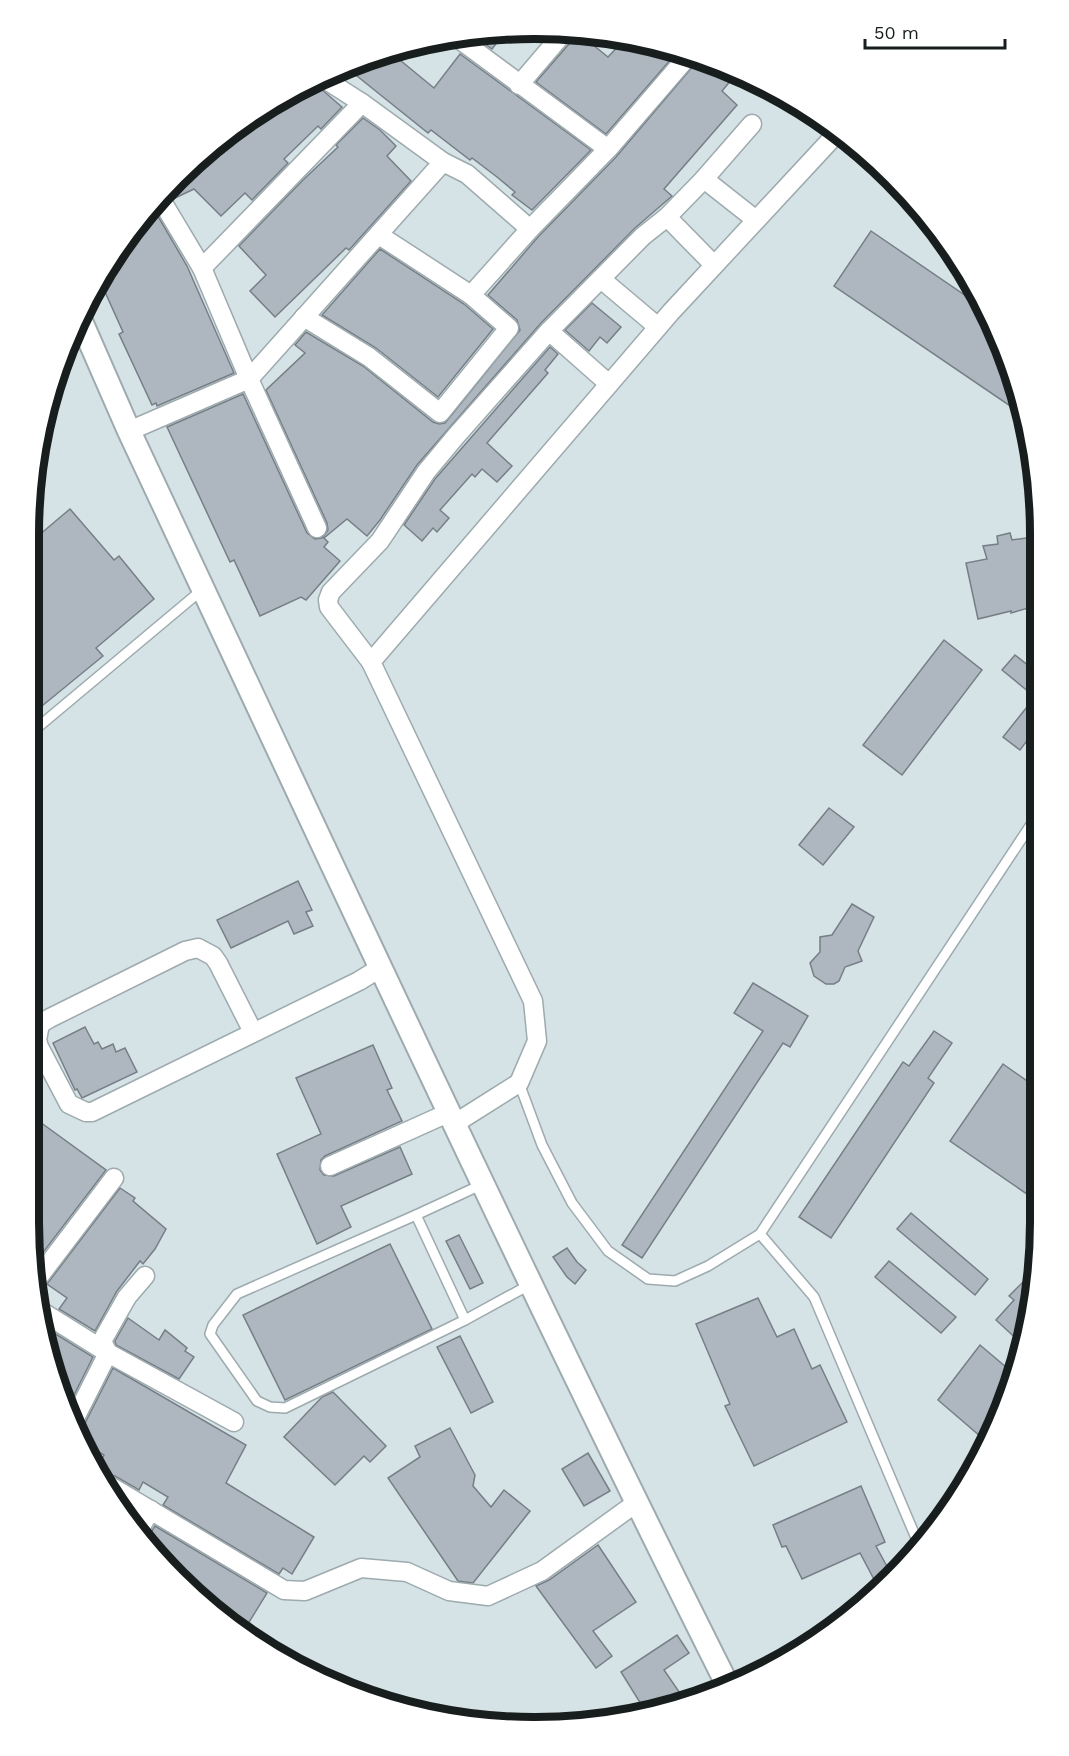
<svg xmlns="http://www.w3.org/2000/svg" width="1069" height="1756" font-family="'Work Sans',sans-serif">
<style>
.building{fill:#aeb7bf;stroke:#767e86;stroke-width:1.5}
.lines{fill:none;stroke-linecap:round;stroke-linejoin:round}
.service-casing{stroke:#9daaae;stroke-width:12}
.minor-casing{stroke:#9daaae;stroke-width:21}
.tertiary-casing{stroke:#9daaae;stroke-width:26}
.service{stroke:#fff;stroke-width:9}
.minor{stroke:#fff;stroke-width:18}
.tertiary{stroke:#fff;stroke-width:22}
.rim{fill:none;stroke:#181d1e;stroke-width:8}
</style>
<rect width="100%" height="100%" fill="#d5e3e7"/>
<!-- building -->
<g class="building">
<path d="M505,32l-13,17 -18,-13 3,-3z"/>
<path d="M577,32l31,25 17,-18 40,7 13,5 -72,83 -70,-52 39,-45z"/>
<path d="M389,51l45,37 26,-34 131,96 -59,60 -20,-15 3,-3 -18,-15 -25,-19 -2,2 -39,-30 -3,3 -81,-65 -6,8 -6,-4 37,-17z"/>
<path d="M699,59l38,14 -15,18 15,14 -73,84 8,7 -37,32 -94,95 -124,142 -37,55 -13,16 -20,-17 -23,19 4,4 -4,5 16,14 -34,39 -5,-3 -41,19 -26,-56 -4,2 -63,-135 76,-33 64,139 8,6 7,-1 6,-8 -1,-7 -61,-133 39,-37 -10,-8 11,-13 57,34 70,56 6,2 6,-1 75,-93 -3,-10 -29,-25 50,-58 78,-80z"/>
<path d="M313,82l29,25 -21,22 -3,-3 -34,33 4,4 -36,37 -7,-7 -24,23 -27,-27 -21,10 -6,-9 34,-36 80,-58z"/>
<path d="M363,118l17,12 16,16 -9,10 24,25 -62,69 -3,-2 -71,69 -25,-26 16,-16 -27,-29 64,-66 35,-33 -2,-2z"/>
<path d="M152,206l35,60 47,107 -77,33 -1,-3 -4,2 -33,-71 4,-2 -22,-49 32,-56z"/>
<path d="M871,231l114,78 29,63 8,42 -188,-128z"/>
<path d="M380,249l84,55 29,25 -55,68 -62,-49 -54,-33z"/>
<path d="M592,303l29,24 -14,16 -7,-6 -11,14 -24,-21z"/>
<path d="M550,347l8,7 -13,16 3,3 -61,70 25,23 -15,16 -15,-13 -7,8 -3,-3 -32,36 9,8 -12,14 -4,-4 -11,13 -18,-16 31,-46z"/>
<path d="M70,509l44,51 5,-4 35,43 -58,49 7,8 -72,59 1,-174z"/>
<path d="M1010,533l2,7 27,-4v69l-28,8v-2l-33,8 -12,-56 21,-4 -4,-13 15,-2 -1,-8z"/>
<path d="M944,640l38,30 -80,105 -39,-30z"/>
<path d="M1015,655l24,19 -1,52 -18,24 -17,-13 32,-40 -33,-27z"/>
<path d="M829,808l25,19 -31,38 -24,-20z"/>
<path d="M298,881l14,29 -6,2 7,14 -19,8 -6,-13 -57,27 -14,-28z"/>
<path d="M852,904l22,13 -16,34 4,10 -17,6 -6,14 -5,3h-8l-12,-8 -4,-13 10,-11v-15l12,-2z"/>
<path d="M753,983l55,33 -18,31 -7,-4 -141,215 -20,-13 141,-214 -29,-18z"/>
<path d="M85,1027l9,17 4,-2 4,7 11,-5 3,8 9,-4 12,24 -55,26 -5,-9 -2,1 -22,-47z"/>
<path d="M934,1031l18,12 -24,35 6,5 -103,155 -32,-21 104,-155 6,4z"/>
<path d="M373,1045l19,43 -5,2 15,31 -77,35 -4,4 -1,10 4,5 10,1 66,-29 12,27 -71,32 10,21 -34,17 -40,-90 44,-20 -25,-56z"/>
<path d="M1003,1064l34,24v113l-87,-60z"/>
<path d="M40,1122l66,48 -71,93 -7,-41 1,-85z"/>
<path d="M120,1188l15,10 -2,3 33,28 -11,20 -12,15 -3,-3 -23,30 -22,40 -36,-22 8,-11 -20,-14z"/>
<path d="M911,1213l77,66 -13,16 -78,-66z"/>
<path d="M459,1235l24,48 -13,6 -24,-48z"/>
<path d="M390,1244l42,85 -147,71 -42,-85z"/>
<path d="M567,1248l10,14 9,8 -11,14 -8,-7 -14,-20z"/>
<path d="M889,1261l67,56 -15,16 -66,-56z"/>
<path d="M1036,1269v18l-15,56 -25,-23 18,-20 -5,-4z"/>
<path d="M758,1298l19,39 17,-8 18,40 8,-4 27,57 -93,44 -29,-60 5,-2 -34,-80z"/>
<path d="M128,1318l31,22 6,-10 22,18 -2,3 9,6 -15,22 -63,-34 -1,-4z"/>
<path d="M46,1328l47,29 -22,44 -9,-5 -7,-12z"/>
<path d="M460,1336l33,66 -22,11 -34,-66z"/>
<path d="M980,1345l33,28 -11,42 -15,27 -49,-42z"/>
<path d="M113,1368l133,77 -20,38 88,54 -22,37 -9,-6 -4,6 -116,-69 5,-8 -25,-15 -4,8 -24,-14h-10l-7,-11 6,-10 -16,-10 -8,-15 4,-5z"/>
<path d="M333,1392l53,54 -16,16 -6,-6 -29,29 -51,-48 38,-40z"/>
<path d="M450,1428l25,47 -2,11 18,21 13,-17 26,21 -57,72 -15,-2 -70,-103 32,-21 -5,-11z"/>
<path d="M588,1453l22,38 -26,15 -22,-37z"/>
<path d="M861,1486l24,56 -9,4 14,26 -13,13 -17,-32 -58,26 -16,-33 -4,1 -9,-22z"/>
<path d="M155,1526l112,67 -24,39 -16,-9 -82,-82z"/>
<path d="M598,1545l38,57 -43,29 19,25 -16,12 -60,-82 13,-6z"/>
<path d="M677,1635l12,18 -25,17 22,32 -42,7 -23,-37z"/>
</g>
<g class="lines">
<!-- service casing -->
<g class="service-casing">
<g id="service">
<path d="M31,733l172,-144"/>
<path d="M519,1083l23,62 30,58 36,48 40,28 27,2 33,-15 52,-32 278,-420"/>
<path d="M483,1184l-67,31 -179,79 -24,31 -3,9 47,67 13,6 15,1 180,-88 66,-36"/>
<path d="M416,1215l49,105"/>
<path d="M760,1234l54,63 105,248"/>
</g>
</g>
<!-- minor casing -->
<g class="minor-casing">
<g id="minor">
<path d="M455,36l153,113"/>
<path d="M323,78l39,25 81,59 24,12 63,55"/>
<path d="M519,85l47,-55"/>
<path d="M704,179l52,41"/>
<path d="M160,198l42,70 47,111 68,149"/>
<path d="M667,217l47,48"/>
<path d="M202,268l160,-165"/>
<path d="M601,279l57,48"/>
<path d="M471,295l59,-66 78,-80 81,-94"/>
<path d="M304,317l65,40 71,56 69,-85 -38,-33 -92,-60"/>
<path d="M549,331l60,53"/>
<path d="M129,431l120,-52 194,-217"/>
<path d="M371,662l-42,-55 -1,-7 3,-8 49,-51 46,-69 30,-36 93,-105 94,-95 24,-19 37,-38 48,-55"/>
<path d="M253,1032l-35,-69 -5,-7 -15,-8 -13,3 -135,67 -10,6 -3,16 2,7 30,57 17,8h6l267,-131 21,-13"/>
<path d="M454,1124l65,-41 18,-42 -4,-40 -162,-339 300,-350 168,-181"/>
<path d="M330,1166l118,-53"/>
<path d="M38,1278l76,-100"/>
<path d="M44,1313l64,40 126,69"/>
<path d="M74,1420l34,-67 -6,-12 25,-44 18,-21"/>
<path d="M110,1486l174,104 21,1 56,-23 46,4 42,19 39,5 54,-25 94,-68"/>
<path d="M137,1533l14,-23"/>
</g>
</g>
<!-- tertiary casing -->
<g class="tertiary-casing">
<path id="tertiary" d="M80,319l49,112c197,420 391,841 599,1255"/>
</g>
<!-- service -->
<use href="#service" class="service"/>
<!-- minor -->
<use href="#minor" class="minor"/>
<!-- tertiary -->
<use href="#tertiary" class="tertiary"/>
</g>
<!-- crop -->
<path d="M0 0H1069V1756H0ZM534 39H535A495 495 0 0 1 1030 534V1222A495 495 0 0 1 535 1717H534A495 495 0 0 1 39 1222V534A495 495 0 0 1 534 39Z" fill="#fff" fill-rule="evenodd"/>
<path class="rim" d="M534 39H535A495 495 0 0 1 1030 534V1222A495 495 0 0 1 535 1717H534A495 495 0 0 1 39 1222V534A495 495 0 0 1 534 39Z"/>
<!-- scale -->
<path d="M865 39v9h140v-9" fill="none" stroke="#181d1e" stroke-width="3"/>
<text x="874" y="39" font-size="18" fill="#181d1e" stroke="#ffffff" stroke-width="4.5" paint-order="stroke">50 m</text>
</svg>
